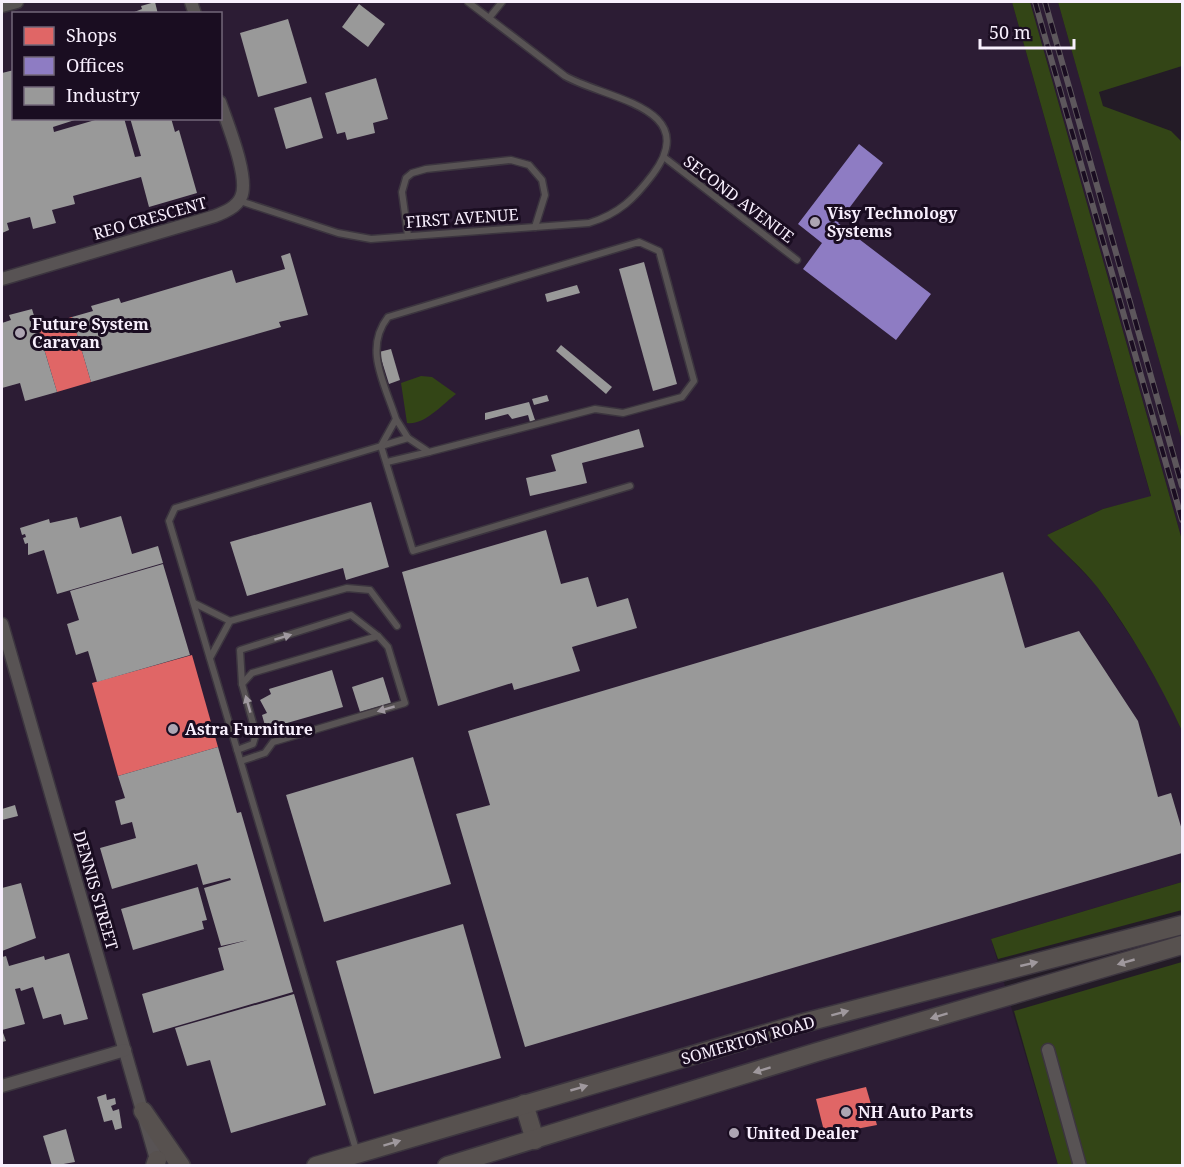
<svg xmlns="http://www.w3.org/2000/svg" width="1184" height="1167" font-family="'Noto Serif',serif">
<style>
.built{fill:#2c1c34;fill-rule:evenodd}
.green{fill:#334516}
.shops{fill:#e06666}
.offices{fill:#8e7cc3}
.industry{fill:#999}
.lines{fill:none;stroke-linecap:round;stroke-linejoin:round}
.service-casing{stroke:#3c353f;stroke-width:9}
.minor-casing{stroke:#3c353f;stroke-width:15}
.primary-casing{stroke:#3c353f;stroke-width:21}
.service{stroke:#585354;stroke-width:6}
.minor{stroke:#585354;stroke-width:12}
.primary{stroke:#57514f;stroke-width:18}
.rail-casing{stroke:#5d575c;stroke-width:6}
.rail{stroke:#1a0d21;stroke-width:4;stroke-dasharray:11;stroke-linecap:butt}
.oneway{fill:#a099a0}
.oneway2{fill:#9f989d}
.poi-dot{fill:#ada5b2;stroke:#1a0d21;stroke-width:2}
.labels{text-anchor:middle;stroke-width:6;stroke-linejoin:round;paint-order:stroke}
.street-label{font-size:16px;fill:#f8effd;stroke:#1a0d21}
.poi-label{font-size:16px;font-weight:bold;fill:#f8effd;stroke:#1a0d21;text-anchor:start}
</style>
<rect width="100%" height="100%" fill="#231b26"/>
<!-- built -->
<g class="built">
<path d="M2,2h1010l139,495 -48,12 -56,26 50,51 38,57 31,53 16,35v151l-191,57 67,226 -1056,1zM14,14h206v104h-206z"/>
<path d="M1030,2h28l39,137 85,302v99z"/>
</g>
<!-- green -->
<g class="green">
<path d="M1012,2h18l152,538v191c-23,-50 -51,-98 -84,-143 -15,-19 -35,-36 -51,-53l56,-26 48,-13z"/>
<path d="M1058,2h124v64l-83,26 4,14 68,25 11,11v299z"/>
<path d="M421,376l11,1 24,17c-12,9 -32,32 -49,29l-6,-40z"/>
<path d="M1182,882v28l-184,49 -7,-20z"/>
<path d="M1182,962v203h-124l-44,-154z"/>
</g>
<!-- shops -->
<g class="shops">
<path d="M72,317l19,65 -34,10 -21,-70 14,-4 2,5z"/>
<path d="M192,655l26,92 -100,29 -26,-93z"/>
<path d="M866,1087l11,38 -52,10 -9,-36z"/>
</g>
<!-- offices -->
<path class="offices" d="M859,144l24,19 -45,60 93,71 -35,46 -93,-71 19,-26 -24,-19z"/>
<!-- industry -->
<g class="industry">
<path d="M155,2l3,12h-29l13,-5 -1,-3z"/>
<path d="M359,4l26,20 -17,23 -26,-20z"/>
<path d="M288,19l19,64 -49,14 -18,-64z"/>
<path d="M14,70v48h67l-28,9 1,5 48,-14h22l11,39 6,-1 -11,-38h41l4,14 4,-2 18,63 -48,14 -8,-30 -68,19 2,8 -23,6 4,13 -23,6 -3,-12 -23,6 2,7 -7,3v-160z"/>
<path d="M376,78l12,41 -15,4 2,10 -28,7 -2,-8 -8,2 -12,-41z"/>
<path d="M311,97l12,41 -37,11 -12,-41z"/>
<path d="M290,253l18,62 -29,7 2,5 -190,55 -19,-65 21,-6 -2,-5 28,-8 2,5 111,-33 4,13 49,-14 -4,-13z"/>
<path d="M644,262l33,122 -24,7 -34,-122z"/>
<path d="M577,285l3,8 -33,9 -2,-8z"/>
<path d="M32,309l25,83 -32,9 -5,-18 -18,5v-65l9,-3 -2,-5z"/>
<path d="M561,345l51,42 -6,7 -50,-43z"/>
<path d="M391,349l9,31 -11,4 -10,-32z"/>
<path d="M547,395l2,6 -15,4 -2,-6z"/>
<path d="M529,402l6,18 -5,2 -2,-7 -16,4 -4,-5 -23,6v-7z"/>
<path d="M639,429l5,18 -62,16 5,20 -57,13 -4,-18 30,-7 -5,-16z"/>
<path d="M371,502l18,65 -43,13 -3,-12 -96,28 -17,-54z"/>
<path d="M121,516l11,38 26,-8 5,17 -106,31 -13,-44 -16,5v-12l-3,1 -2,-6 3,-1 -1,-3 -3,1 -2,-7 29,-9 1,4 27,-6 3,11z"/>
<path d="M546,530l15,54 27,-7 9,30 31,-9 9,30 -65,19 8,24 -66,19 -2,-7 -74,23 -36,-134z"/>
<path d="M163,564l27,91 -93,27 -9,-31 -12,4 -9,-31 12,-4 -9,-29z"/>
<path d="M1003,572l22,76 54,-17 59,90 20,76 13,-4 11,37v23l-657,194 -69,-233 34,-9 -22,-74z"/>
<path d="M332,670l11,37 -77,22 -4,-14 5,-2 -7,-13 11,-6 -2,-5z"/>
<path d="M383,677l8,26 -31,9 -8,-25z"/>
<path d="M218,747l19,66 4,-1 52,180 -140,41 -11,-39 82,-24 -6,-22 30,-8 -27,6 -17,-58 27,-8 -1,-2 -27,7 -6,-21 -85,25 -12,-41 36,-10 -4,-16 -11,3 -6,-24 10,-3 -7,-22z"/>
<path d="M413,757l38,127 -127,38 -38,-127z"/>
<path d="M15,805l3,11 -16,4v-11z"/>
<path d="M21,883l15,55 -34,13v-63z"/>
<path d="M198,887l9,33 -5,1 2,8 -71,21 -12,-41z"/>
<path d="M463,924l38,134 -127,36 -38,-133z"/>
<path d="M69,953l19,66 -24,6 -3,-11 -18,5 -10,-32 -12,4 -1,-3 -5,1 10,35 -23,6 4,11 -4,1v-85l4,-1 3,10 35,-10 1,4z"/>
<path d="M294,994l32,111 -95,28 -21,-73 -23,6 -12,-38z"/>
<path d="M106,1094l1,6 8,-2 1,6 -5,2 2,5 6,-2 3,19 -7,2 -3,-10 -8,2 -7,-25z"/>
<path d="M66,1129l9,33 -23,4 -9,-30z"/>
</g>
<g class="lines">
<!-- service casing -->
<g class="service-casing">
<g id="service">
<path d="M489,18l13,-16"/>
<path d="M665,158l132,102"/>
<path d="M240,201l98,32 33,6 218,-16c30,-9 46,-25 64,-49 50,-67 -48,-75 -88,-98l-97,-74"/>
<path d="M408,236l-6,-44 4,-14 6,-5 14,-4 85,-9 18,5 13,15 3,15 -10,32"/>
<path d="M408,438l-27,8 32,105 217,-65"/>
<path d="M387,462l42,-10"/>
<path d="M194,603l36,18"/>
<path d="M210,658l20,-37 117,-33 23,2 27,36"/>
<path d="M242,684l-2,-34 111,-35 27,21"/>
<path d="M237,750l16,-6 3,-10 -14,-50 10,-11 126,-37 10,11 17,56 -132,39 -8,11 -24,8"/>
<path d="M357,1153l-188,-632 6,-13 206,-62 15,-27c-11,-35 -33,-70 -8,-102l251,-75 20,9 35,130 -12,16 -59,16 -28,-4 -166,43 -21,-14 -12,-19"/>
</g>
</g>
<!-- minor casing -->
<g class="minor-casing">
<g id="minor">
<path d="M191,2l4,12"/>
<path d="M2,6l15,-4"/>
<path d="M2,279l213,-63c10,-4 22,-9 26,-19 9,-19 -14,-74 -21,-95"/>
<path d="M2,624l156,542"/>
<path d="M1048,1050l32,116"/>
<path d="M2,1086l123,-36"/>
</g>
</g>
<!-- primary casing -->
<g class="primary-casing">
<g id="primary">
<path d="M524,1104l11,36"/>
<path d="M143,1111l38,55"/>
<path d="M155,1166l2,-6"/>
<path d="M316,1166l483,-142 383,-99"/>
<path d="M447,1166l370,-114 365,-107"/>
</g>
</g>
<!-- service -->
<use href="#service" class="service"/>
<!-- minor -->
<use href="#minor" class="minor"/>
<!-- primary -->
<use href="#primary" class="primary"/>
<!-- rail casing -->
<g class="rail-casing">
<g id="rail">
<path d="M1035,2l147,518"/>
<path d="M1045,2l137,484"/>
</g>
</g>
<!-- rail -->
<use href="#rail" class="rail"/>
</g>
<!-- one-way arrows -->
<defs><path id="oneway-solid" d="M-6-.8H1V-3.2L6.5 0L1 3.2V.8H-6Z" transform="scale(1.5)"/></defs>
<g class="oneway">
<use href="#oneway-solid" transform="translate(283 637) rotate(-17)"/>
<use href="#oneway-solid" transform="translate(248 704) rotate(-106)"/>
<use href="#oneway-solid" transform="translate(386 709) rotate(164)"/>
</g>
<g class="oneway2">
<use href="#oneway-solid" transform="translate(1126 962) rotate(164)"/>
<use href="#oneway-solid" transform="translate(1029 964) rotate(-13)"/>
<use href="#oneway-solid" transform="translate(840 1013) rotate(-15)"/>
<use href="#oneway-solid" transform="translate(939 1016) rotate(163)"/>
<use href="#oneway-solid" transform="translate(762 1070) rotate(163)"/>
<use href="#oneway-solid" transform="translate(579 1088) rotate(-16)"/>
<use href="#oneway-solid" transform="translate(392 1143) rotate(-17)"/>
</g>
<!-- markers -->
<g class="poi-dot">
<circle cx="815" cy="222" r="6"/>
<circle cx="20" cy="333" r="6"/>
<circle cx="173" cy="729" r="6"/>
<circle cx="846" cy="1112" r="6"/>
<circle cx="734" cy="1133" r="6"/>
</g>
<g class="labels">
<!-- street labels -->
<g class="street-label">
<text transform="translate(739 199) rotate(37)" y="6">SECOND AVENUE</text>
<text transform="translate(150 218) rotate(-16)" y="6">REO CRESCENT</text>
<text transform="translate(462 218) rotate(-4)" y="6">FIRST AVENUE</text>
<text transform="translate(96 890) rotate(74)" y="6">DENNIS STREET</text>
<text transform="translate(748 1040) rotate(-16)" y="6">SOMERTON ROAD</text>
</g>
<!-- poi labels -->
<g class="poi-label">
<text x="827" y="219">Visy Technology<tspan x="827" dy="18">Systems</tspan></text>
<text x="32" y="330">Future System<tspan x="32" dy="18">Caravan</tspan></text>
<text x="185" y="735">Astra Furniture</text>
<text x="858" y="1118">NH Auto Parts</text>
<text x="746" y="1139">United Dealer</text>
</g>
</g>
<!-- border -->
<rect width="1184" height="1167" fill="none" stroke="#f8effd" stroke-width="6"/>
<!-- legend -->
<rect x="12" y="12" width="210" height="108" fill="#1a0d21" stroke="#736779" stroke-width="1.5"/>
<rect x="24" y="27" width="30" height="18" fill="#e06666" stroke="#736779" stroke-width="1.5"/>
<text x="66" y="42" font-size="18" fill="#f8effd">Shops</text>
<rect x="24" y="57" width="30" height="18" fill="#8e7cc3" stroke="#736779" stroke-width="1.5"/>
<text x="66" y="72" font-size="18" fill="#f8effd">Offices</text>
<rect x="24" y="87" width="30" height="18" fill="#999999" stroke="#736779" stroke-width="1.5"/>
<text x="66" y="102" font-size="18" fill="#f8effd">Industry</text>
<!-- scale -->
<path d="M980 39v9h94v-9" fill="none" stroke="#f8effd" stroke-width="3"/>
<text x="989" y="39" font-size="18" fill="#f8effd" stroke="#1a0d21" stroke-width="4.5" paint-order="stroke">50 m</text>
</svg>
